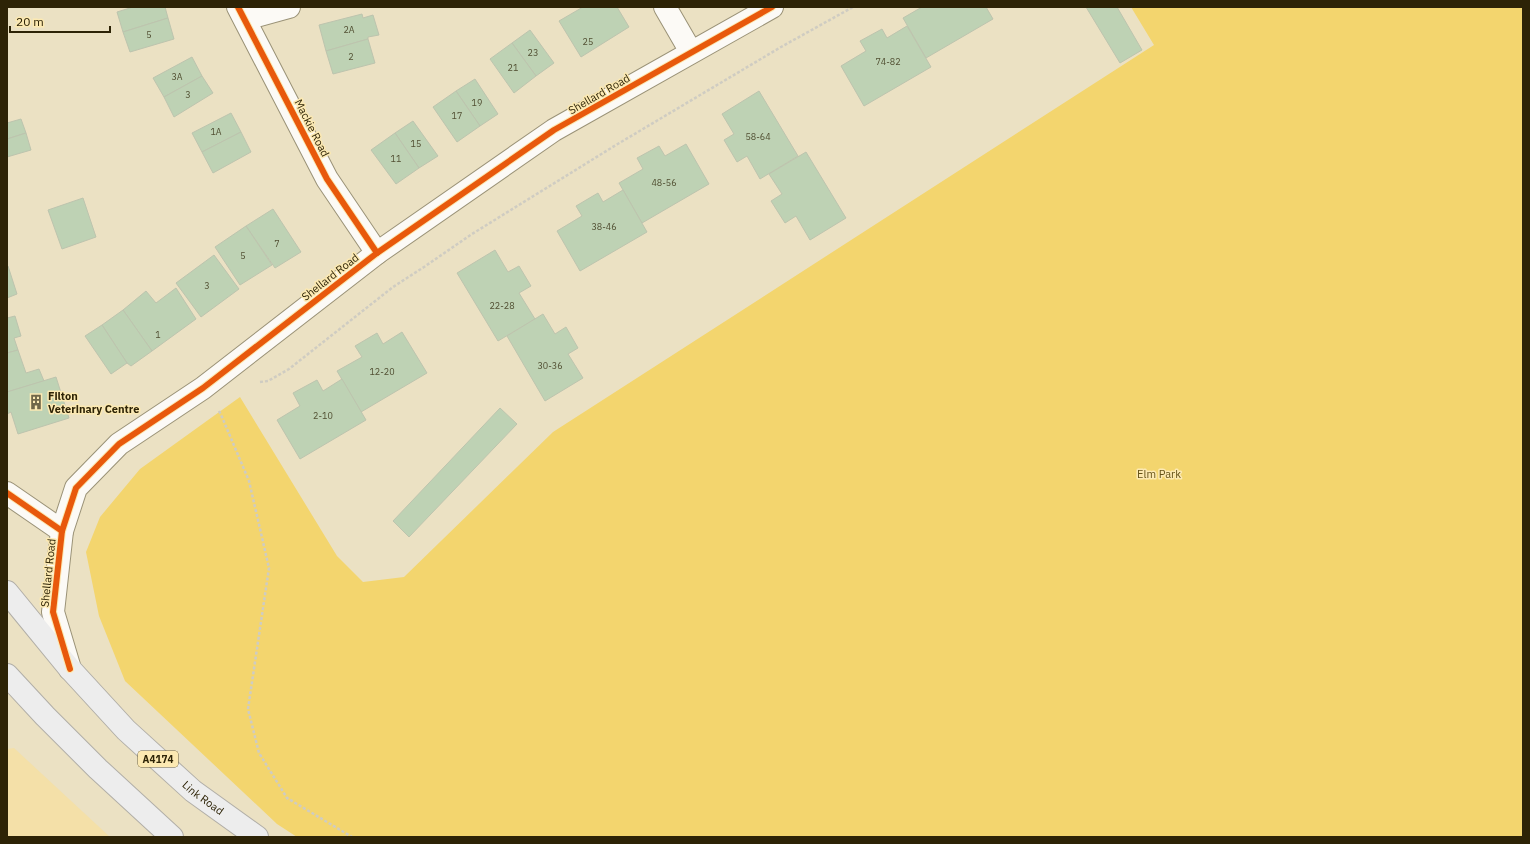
<svg xmlns="http://www.w3.org/2000/svg" width="1530" height="844" font-family="'IBM Plex Sans',sans-serif">
<style>
.built{fill:#f4e0a8}
.park{fill:#f3d56e}
.building{fill:#bed2b4;stroke:#bdc4ae}
.lines{fill:none;stroke-linecap:round;stroke-linejoin:round}
.minor-casing{stroke:#9a9277;stroke-width:24}
.major-casing{stroke:#b1aea7;stroke-width:24}
.path{stroke:#cfccc2;stroke-width:2.5;stroke-dasharray:3 2;stroke-linecap:butt}
.minor{stroke:#fcfaf6;stroke-width:22}
.major{stroke:#ededed;stroke-width:22}
.cycleway-casing{stroke:#fce9b2;stroke-width:8}
.cycleway{stroke:#e8590c;stroke-width:6}
.labels{text-anchor:middle;stroke-width:3;stroke-linejoin:round;paint-order:stroke}
.number-label{font-size:9px;fill:#514f32}
.shield{fill:#fce9b2;stroke:#6b5e3a;stroke-width:1}
.shield-label{font-size:10px;font-weight:bold;fill:#2d2306}
.street-label{font-size:11px;fill:#2d2306;stroke:#fce9b2}
.poi-label{font-size:11px;font-weight:bold;fill:#2d2306;stroke:#fce9b2;text-anchor:start}
.park-label{font-size:11px;fill:#645116;stroke:#fce9b2}
</style>
<rect width="100%" height="100%" fill="#ebe1c3"/>
<!-- built -->
<path class="built" d="M14,748l96,89h-103v-88z"/>
<!-- park -->
<path class="park" d="M1131,7h392v830h-1226l-20,-13 -152,-143 -26,-65 -13,-64 14,-35 40,-48 100,-72 97,159 26,26 41,-5 149,-145 601,-387z"/>
<!-- building -->
<g class="building">
<path d="M133,7h32l3,11 -45,14 -6,-20z"/>
<path d="M583,7h34l12,20 -48,30 -22,-36z"/>
<path d="M922,7h64l7,12 -67,39 -23,-40z"/>
<path d="M1086,7h31l25,43 -22,13z"/>
<path d="M362,14l1,4 10,-3 6,20 -11,2v2l-42,12 -7,-26z"/>
<path d="M168,18l6,21 -44,13 -7,-20z"/>
<path d="M907,26l24,41 -67,39 -23,-40 25,-15 -6,-10 22,-12 5,9z"/>
<path d="M530,30l24,33 -18,13 -24,-33z"/>
<path d="M368,39l7,24 -42,11 -7,-23z"/>
<path d="M512,43l24,33 -22,17 -24,-34z"/>
<path d="M192,57l10,19 -38,21 -11,-19z"/>
<path d="M202,76l11,17 -39,24 -10,-20z"/>
<path d="M475,79l23,35 -18,12 -24,-35z"/>
<path d="M456,91l24,35 -23,16 -24,-35z"/>
<path d="M759,91l39,65 -38,23 -13,-23 -10,6 -13,-22 10,-6 -12,-20z"/>
<path d="M231,113l10,19 -39,20 -10,-19z"/>
<path d="M21,119l5,14 -19,6v-16z"/>
<path d="M413,121l25,35 -19,12 -24,-35z"/>
<path d="M241,132l10,20 -38,21 -11,-21z"/>
<path d="M26,133l5,17 -24,7v-18z"/>
<path d="M395,133l24,35 -23,16 -25,-34z"/>
<path d="M686,144l23,40 -67,39 -23,-40 24,-14 -6,-11 22,-12 6,10z"/>
<path d="M806,152l40,66 -36,22 -14,-24 -11,7 -14,-22 11,-7 -13,-20z"/>
<path d="M623,190l24,42 -67,39 -23,-40 25,-15 -6,-10 22,-13 5,9z"/>
<path d="M83,198l13,39 -34,12 -14,-39z"/>
<path d="M273,209l28,43 -26,16 -29,-42z"/>
<path d="M246,226l26,39 -32,20 -25,-38z"/>
<path d="M495,250l13,22 11,-6 12,20 -12,7 16,26 -37,22 -41,-68z"/>
<path d="M214,255l25,34 -38,28 -25,-34z"/>
<path d="M8,266l9,28 -10,4v-31z"/>
<path d="M176,288l20,31 -44,32 -29,-41 23,-19 10,12z"/>
<path d="M123,310l29,41 -21,15 -4,-3 -25,-38z"/>
<path d="M543,314l12,20 11,-7 12,21 -10,6 15,24 -38,23 -38,-65z"/>
<path d="M15,316l6,20 -7,2 4,12 -11,3v-35z"/>
<path d="M102,325l25,38 -16,11 -26,-38z"/>
<path d="M402,332l25,41 -66,39 -24,-41 25,-14 -7,-11 22,-13 6,11z"/>
<path d="M18,350l8,23 13,-4 5,12 -37,11v-39z"/>
<path d="M56,377l13,41 -51,16 -7,-22 -4,2v-22z"/>
<path d="M342,379l24,41 -66,39 -23,-39 23,-14 -7,-13 24,-13 6,11z"/>
<path d="M500,408l17,16 -108,113 -16,-16z"/>
</g>
<g class="lines">
<!-- minor casing -->
<g class="minor-casing">
<g id="minor">
<path d="M238,7l89,172 50,74"/>
<path d="M665,7l26,45"/>
<path d="M245,19l44,-12"/>
<path d="M7,493l55,38"/>
<path d="M70,669l-17,-57 9,-81 14,-43 43,-44 84,-56 174,-135 177,-123 218,-123"/>
</g>
</g>
<!-- major casing -->
<g class="major-casing">
<g id="major">
<path id="s1" d="M7,592l63,77 56,61 67,61 64,46"/>
<path d="M7,675l38,41 53,53 74,68"/>
</g>
</g>
<!-- path -->
<g class="path">
<path d="M260,382l8,-1 21,-12 104,-82 31,-20 48,-33 144,-89 165,-98 72,-40"/>
<path d="M219,411l3,6 27,64 20,87 -21,141 11,44 28,45 65,39"/>
</g>
<!-- minor -->
<use href="#minor" class="minor"/>
<!-- major -->
<use href="#major" class="major"/>
<!-- cycleway casing -->
<g class="cycleway-casing">
<g id="cycleway">
<path d="M238,7l89,172 50,74"/>
<path d="M7,493l55,38"/>
<path d="M70,669l-17,-57 9,-81 14,-43 43,-44 84,-56 174,-135 177,-123 218,-123"/>
</g>
</g>
<!-- cycleway -->
<use href="#cycleway" class="cycleway"/>
</g>
<!-- icons -->
<defs>
<g id="building-bare" transform="scale(1.2)"><path d="M-4-6H4V6H1V3H-1V6H-4ZM-2.5-4.3h1.7v1.8h-1.7ZM.8-4.3h1.7v1.8H.8ZM-2.5-1h1.7V.8h-1.7ZM.8-1h1.7V.8H.8Z" fill="#706648" stroke="#fce9b2" stroke-width="2.5" paint-order="stroke"/></g>
</defs>
<g fill-rule="evenodd">
<use href="#building-bare" x="36" y="402"/>
</g>
<g class="labels">
<!-- number labels -->
<g class="number-label">
<text x="349" y="33">2A</text>
<text x="149" y="38">5</text>
<text x="588" y="45">25</text>
<text x="533" y="56">23</text>
<text x="351" y="60">2</text>
<text x="888" y="65">74-82</text>
<text x="513" y="71">21</text>
<text x="177" y="80">3A</text>
<text x="188" y="98">3</text>
<text x="477" y="106">19</text>
<text x="457" y="119">17</text>
<text x="216" y="135">1A</text>
<text x="758" y="140">58-64</text>
<text x="416" y="147">15</text>
<text x="396" y="162">11</text>
<text x="664" y="186">48-56</text>
<text x="604" y="230">38-46</text>
<text x="277" y="247">7</text>
<text x="243" y="259">5</text>
<text x="207" y="289">3</text>
<text x="502" y="309">22-28</text>
<text x="158" y="338">1</text>
<text x="550" y="369">30-36</text>
<text x="382" y="375">12-20</text>
<text x="323" y="419">2-10</text>
</g>
<!-- shield labels -->
<rect class="shield" x="138" y="751" width="40" height="16" rx="3"/>
<g class="shield-label">
<text x="158" y="763">A4174</text>
</g>
<!-- street labels -->
<g class="street-label">
<text transform="translate(599 94) rotate(-30)" y="4">Shellard Road</text>
<text transform="translate(312 128) rotate(63)" y="4">Mackie Road</text>
<text transform="translate(330 277) rotate(-38)" y="4">Shellard Road</text>
<text transform="translate(48 573) rotate(-84)" y="4">Shellard Road</text>
<text dy="4" stroke="none"><textPath href="#s1" startOffset="285">Link Road</textPath></text>
</g>
<!-- poi labels -->
<g class="poi-label">
<text x="48" y="400">Filton<tspan x="48" dy="13">Veterinary Centre</tspan></text>
</g>
<!-- park labels -->
<g class="park-label">
<text x="1159" y="478">Elm Park</text>
</g>
</g>
<!-- border -->
<rect width="1530" height="844" fill="none" stroke="#2d2306" stroke-width="16"/>
<!-- scale -->
<path d="M10 26v6h100v-6" fill="none" stroke="#2d2306" stroke-width="2"/>
<text x="16" y="26" font-size="12" fill="#2d2306" stroke="#fce9b2" stroke-width="3" paint-order="stroke">20 m</text>
</svg>
